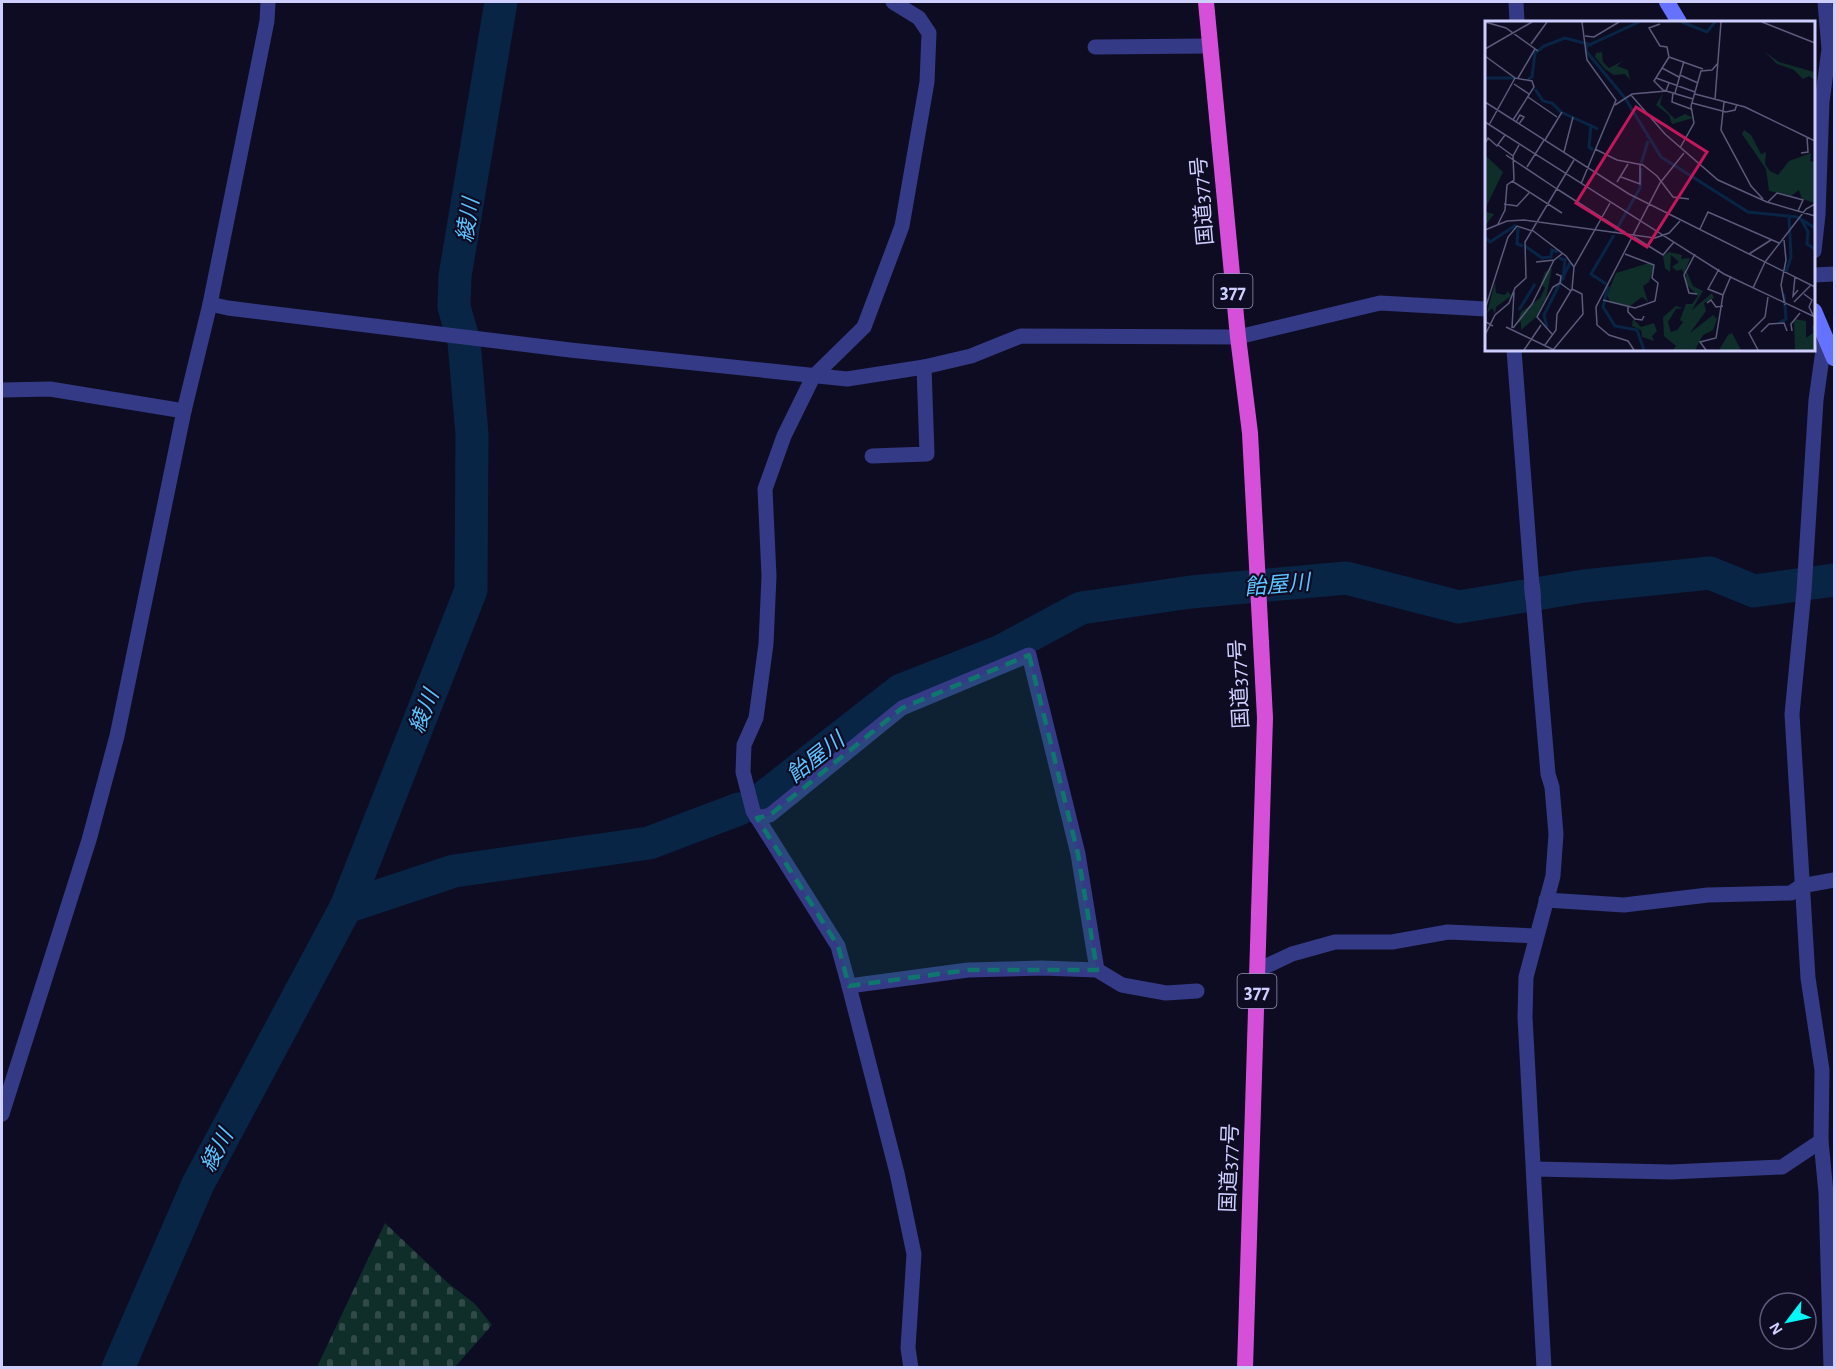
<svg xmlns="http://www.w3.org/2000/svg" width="1836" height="1369" font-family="'Alegreya Sans','Noto Sans JP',sans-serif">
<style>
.cemetery{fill:url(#cemetery-stones)}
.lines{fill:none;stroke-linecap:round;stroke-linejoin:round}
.river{stroke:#082546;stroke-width:33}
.minor{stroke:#343a85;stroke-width:15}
.tertiary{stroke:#343a85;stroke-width:16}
.secondary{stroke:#6571ff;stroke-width:16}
.trunk{stroke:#d64fd9;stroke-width:16}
.marked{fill:#0f766e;fill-opacity:0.2;stroke:#0f766e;stroke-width:4.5;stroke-dasharray:12 8;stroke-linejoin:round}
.labels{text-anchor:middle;stroke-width:4.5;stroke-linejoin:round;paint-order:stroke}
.shield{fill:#0e0c23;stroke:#9494bd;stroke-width:1.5}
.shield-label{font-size:20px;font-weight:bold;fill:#ceceff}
.street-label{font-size:21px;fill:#ceceff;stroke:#0e0c23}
.water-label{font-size:22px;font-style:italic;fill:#5cc5ff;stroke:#0e0c23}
.inset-river{fill:none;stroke:#082546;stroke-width:3}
.inset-road{fill:none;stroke:#5b5a7b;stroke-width:1.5}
.view{fill:#c2185b;fill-opacity:0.15;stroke:#c2185b;stroke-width:3}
.inset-edge{fill:none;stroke:#ceceff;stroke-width:3}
</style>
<defs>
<pattern id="cemetery-stones" width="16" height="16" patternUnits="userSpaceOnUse" patternTransform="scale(1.5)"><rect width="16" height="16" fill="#0f2d29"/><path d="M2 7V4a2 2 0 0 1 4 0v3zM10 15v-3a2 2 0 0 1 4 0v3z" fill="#314a49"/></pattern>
</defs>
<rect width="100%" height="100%" fill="#0e0c23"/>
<!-- cemetery -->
<path class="cemetery" d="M385,1223l63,60 27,21 17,21 -37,42h-138z"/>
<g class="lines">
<!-- river -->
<g class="river">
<path d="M764,797l137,-107 100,-39 80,-43 110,-16 155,-14 113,29 125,-21 126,-13 44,18 80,-11"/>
<path d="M346,907l108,-36 195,-28 90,-34"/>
<path d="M118,1368l80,-184 148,-277 125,-317 1,-156 -8,-92 -10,-35 1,-31 46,-274"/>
</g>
<!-- minor -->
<g class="minor">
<path d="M893,2l26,16 10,15 -2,49 -25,144 -38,101 -51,50 -29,59 -19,53 4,87 -3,68 -10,74 -12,27 -1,27 10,39 85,135 11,40 48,187 17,81 -6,94 3,20"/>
<path d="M1516,2l1,20"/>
<path d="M1095,47l115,-1"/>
<path d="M1814,251l4,-36 4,-113 7,-53 -4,-47"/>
<path d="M1814,275l20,-1"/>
<path d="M210,304l18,4 342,42 277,29 77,-12 47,-11 50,-20 217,1 142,-34 106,6"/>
<path d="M1825,336l-9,64 -12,191 -12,123 16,264 14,92 -1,71 5,52 5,175"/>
<path d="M1514,350l18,236"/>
<path d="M2,390l48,-1 134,22"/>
<path d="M872,456l55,-2 -3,-87"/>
<path d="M1533,597l15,177 4,13 4,47 -3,42 -27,101 -1,40 19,351"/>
<path d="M757,818l13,-3 132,-107 127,-53 49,199 19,116"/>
<path d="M1546,900l78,5 84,-10 83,-2 10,-7 33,-6"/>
<path d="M1258,970l34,-16 43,-12h57l56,-10 87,4"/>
<path d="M849,986l119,-16 74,-2 55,2 25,15 44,8 31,-2"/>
<path d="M2,1114l87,-274 28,-104 67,-325 26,-107 57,-283 1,-19"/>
<path d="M1534,1169l137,3 111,-5 39,-26"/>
</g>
<!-- tertiary -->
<path class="tertiary" d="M1532,586l1,11"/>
<!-- secondary -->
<g class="secondary">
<path d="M1667,2l12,20"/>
<path d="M1814,311l20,47"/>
</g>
<!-- trunk -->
<path class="trunk" d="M1206,2l32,335 12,96 15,285 -20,650"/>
</g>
<!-- marked area -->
<path class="marked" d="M1029,655l49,199 19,116h-129l-119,16 -11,-40 -81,-128 13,-3 132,-107z"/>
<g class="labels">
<!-- shield labels -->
<g class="shield">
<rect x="1213.5" y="274" width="39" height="34" rx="4.5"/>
<rect x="1237.5" y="974" width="39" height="34" rx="4.5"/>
</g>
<g class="shield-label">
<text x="1233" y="298">377</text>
<text x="1257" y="998">377</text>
</g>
<!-- street labels -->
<g class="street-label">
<text transform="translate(1202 201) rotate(-95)" y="7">国道377号</text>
<text transform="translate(1239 684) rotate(-93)" y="7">国道377号</text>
<text transform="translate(1229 1168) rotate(-88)" y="7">国道377号</text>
</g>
<!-- water labels -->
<g class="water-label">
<text transform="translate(467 220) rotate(-81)" y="8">綾川</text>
<text transform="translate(1277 584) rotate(-5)" y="8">飴屋川</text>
<text transform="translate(423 711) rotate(-68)" y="8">綾川</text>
<text transform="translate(815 757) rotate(-38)" y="8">飴屋川</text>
<text transform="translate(216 1150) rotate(-62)" y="8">綾川</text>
</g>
</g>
<!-- overview -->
<g transform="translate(1485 21)">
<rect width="330" height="330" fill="#0e0c23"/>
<path d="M117,31l1,10 6,6 14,-7 -6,5 11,4 2,10 -5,-6 -11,1 -9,-6 -10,-12 1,-4zM280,31l14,10 35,10 1,8 -6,-4 -6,3 -9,-9 -17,-6zM178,72l-3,11 15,15 10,-5 8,4 -21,6 -3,-9 -13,-10zM259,109l7,5 10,19 5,-2 -1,12 5,7 8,4 11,-14 22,-8 -1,8 5,1v41l-13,-4 -3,-9 -8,6 -22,-5 -3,-22 -24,-35zM0,129v5l18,17 -17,35v5l8,2 -9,12zM184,231l13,3 -1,4 9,-1 -6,17 -2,-6 -5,2 -5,-4 7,-5 -8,-7 -1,17 -5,-4 -2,-12zM164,242l5,2 -5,17 -6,4 5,16 -6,-5 -12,9 -19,-3 -4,-8 9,-22zM67,247l-6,30 -10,19 -15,13v-8l-4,1 4,-11 19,-14 5,-10 -4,-5 4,-11zM201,249l7,16 10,5 -11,19 20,-17 2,5 -10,5 2,8 -16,22 23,-18 4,4 -4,11 -10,5 -8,15h-22l3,-4 -12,-10 -1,-19 13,-11 7,2 -7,1 -8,13 3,10 6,-2 6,-8 -3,-2 6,-16h6l6,-8 -12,-12zM10,261l1,11 9,2 3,-4 3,5 -15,11 -1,7 -3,-6 -5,5zM148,298l8,8 13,-4 3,8 -5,5 2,5 -12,-4 -1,-7 -9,-4zM309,298l12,2v17l7,-5 -1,-8 3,1v24h-20zM247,312l9,17h-22l9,-15z" fill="#0f2d29"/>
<path class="inset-river" d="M154,1l-52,24 -1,5 39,47 36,59 87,55 49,5 18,11M197,1l25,10 8,-10M0,57h29M43,58l4,-2 3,-24 9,-7 21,-8 27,7M50,68l8,12 9,2 9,9 37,17M106,103l-2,23 4,3M156,143l7,-23M316,198l7,13 -1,12 8,5M33,207l-1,16 6,2M130,211l25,-44 1,-20M0,216l5,5 26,-17M40,225l17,12 9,-1 1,-7 6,2M74,237l6,2 -2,20M301,251l5,-15 -2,-40M121,263l-15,-10 23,-39M123,265l-5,21 12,19 22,4 7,20M34,289l16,-26M294,302l7,-4 -2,-25M62,306l-3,-12 26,-52"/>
<path class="inset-road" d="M0,1l21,6 32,23M277,1l53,21M175,3l-11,4 11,18 7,1 2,10 -15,24 9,9 30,9M100,15l9,1 25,-15M46,23l16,-22M0,28l47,-27M0,35l30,22 -26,47M184,36l34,12M177,47l17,9M195,54l18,8M33,57l17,-29M171,57l39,14M29,63l15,10M188,71l-1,10 19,7M190,72l9,-32M210,73l50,13 70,34M146,74l34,39 53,46 49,22 48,14M43,76l29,20M230,78l6,-77M0,81l144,92 186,93M239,81l-3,28 30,56 12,13M207,82l34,9 9,-2 2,-6M130,84l17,-11 34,-3 3,-8M28,99l21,-33 -2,-6 -17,-3M0,101l239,152 91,43M31,101l4,-7 4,2 -5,7M60,119l17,-28M1,121l2,-4 9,8 8,-11M13,124l15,11M195,127l14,-25 -3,-17 10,-35 11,-1 6,-7M110,128l22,11 26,5 14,11 16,21 16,2M79,131l9,-35M316,132l7,-1 -1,-15M21,134l51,34M42,146l17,-27M136,156l19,7v-19M27,160l50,32M132,161l11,-18M96,163l35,-84 -29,-40 -5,-38M72,168l69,44M283,181l9,-9 19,5 7,2 -5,11M19,183l13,2 12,-13M13,203l7,-14 2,-25 7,-5 -1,-24 6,-11M215,208l8,-17 71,31M0,209l22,-9 17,-1 131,18 14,-5 11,-12M47,209l34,26 8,11M149,216l29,18 11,-13M299,219l2,20 -5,25 4,20M210,233l-11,21 5,18 8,1M264,233l22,-14M51,241l18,-2 9,-7M280,241l41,-53 9,-5M234,248l-11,20 15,6M71,253l5,2 -1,7 11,8M310,256l-2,19 5,-6M268,267l12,-26M319,273l8,6 -3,7 5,10M118,279l32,8 20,-7 3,-18 -6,-5 2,-13 -29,-11M309,281l17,-17M222,282l4,-3 5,7 7,-1M143,285v6l7,7 7,1 2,-4M8,305l-7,-4v-16l22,-69 9,-11 15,5M21,306l48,23M27,307l2,-36M28,307l19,-24 22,-44M307,310l-1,-7 9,-11M276,311l8,-8 15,-1 3,8M67,313l-15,-17 16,-30 7,-4M0,314l10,-20 14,-12 6,-15 11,-10 -1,-36 49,-82M60,324l11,-15 1,-16 15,-25 2,-22 36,-64M39,329l17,-25M68,329l30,-36 -1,-20 -10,-5M149,329l-6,-9 -19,-6 -12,-10 -1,-18 64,-124 24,-30M221,329l-6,-8 16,-4 7,-43 8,-19M273,329l-9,-17 16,-16 3,-20"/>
<path class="view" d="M151,86l71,45 -60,95 -71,-44z"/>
<rect width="330" height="330" class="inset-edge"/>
</g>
<!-- border -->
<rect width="1836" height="1369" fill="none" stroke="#ceceff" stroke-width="6"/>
<!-- north arrow -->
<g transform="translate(1788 1321) rotate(238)"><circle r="28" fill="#0e0c23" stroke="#5b5a7b" stroke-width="1.5"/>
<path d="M0-4.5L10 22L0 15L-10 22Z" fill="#00f9f8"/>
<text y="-9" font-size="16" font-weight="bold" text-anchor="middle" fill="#ceceff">N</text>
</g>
</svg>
